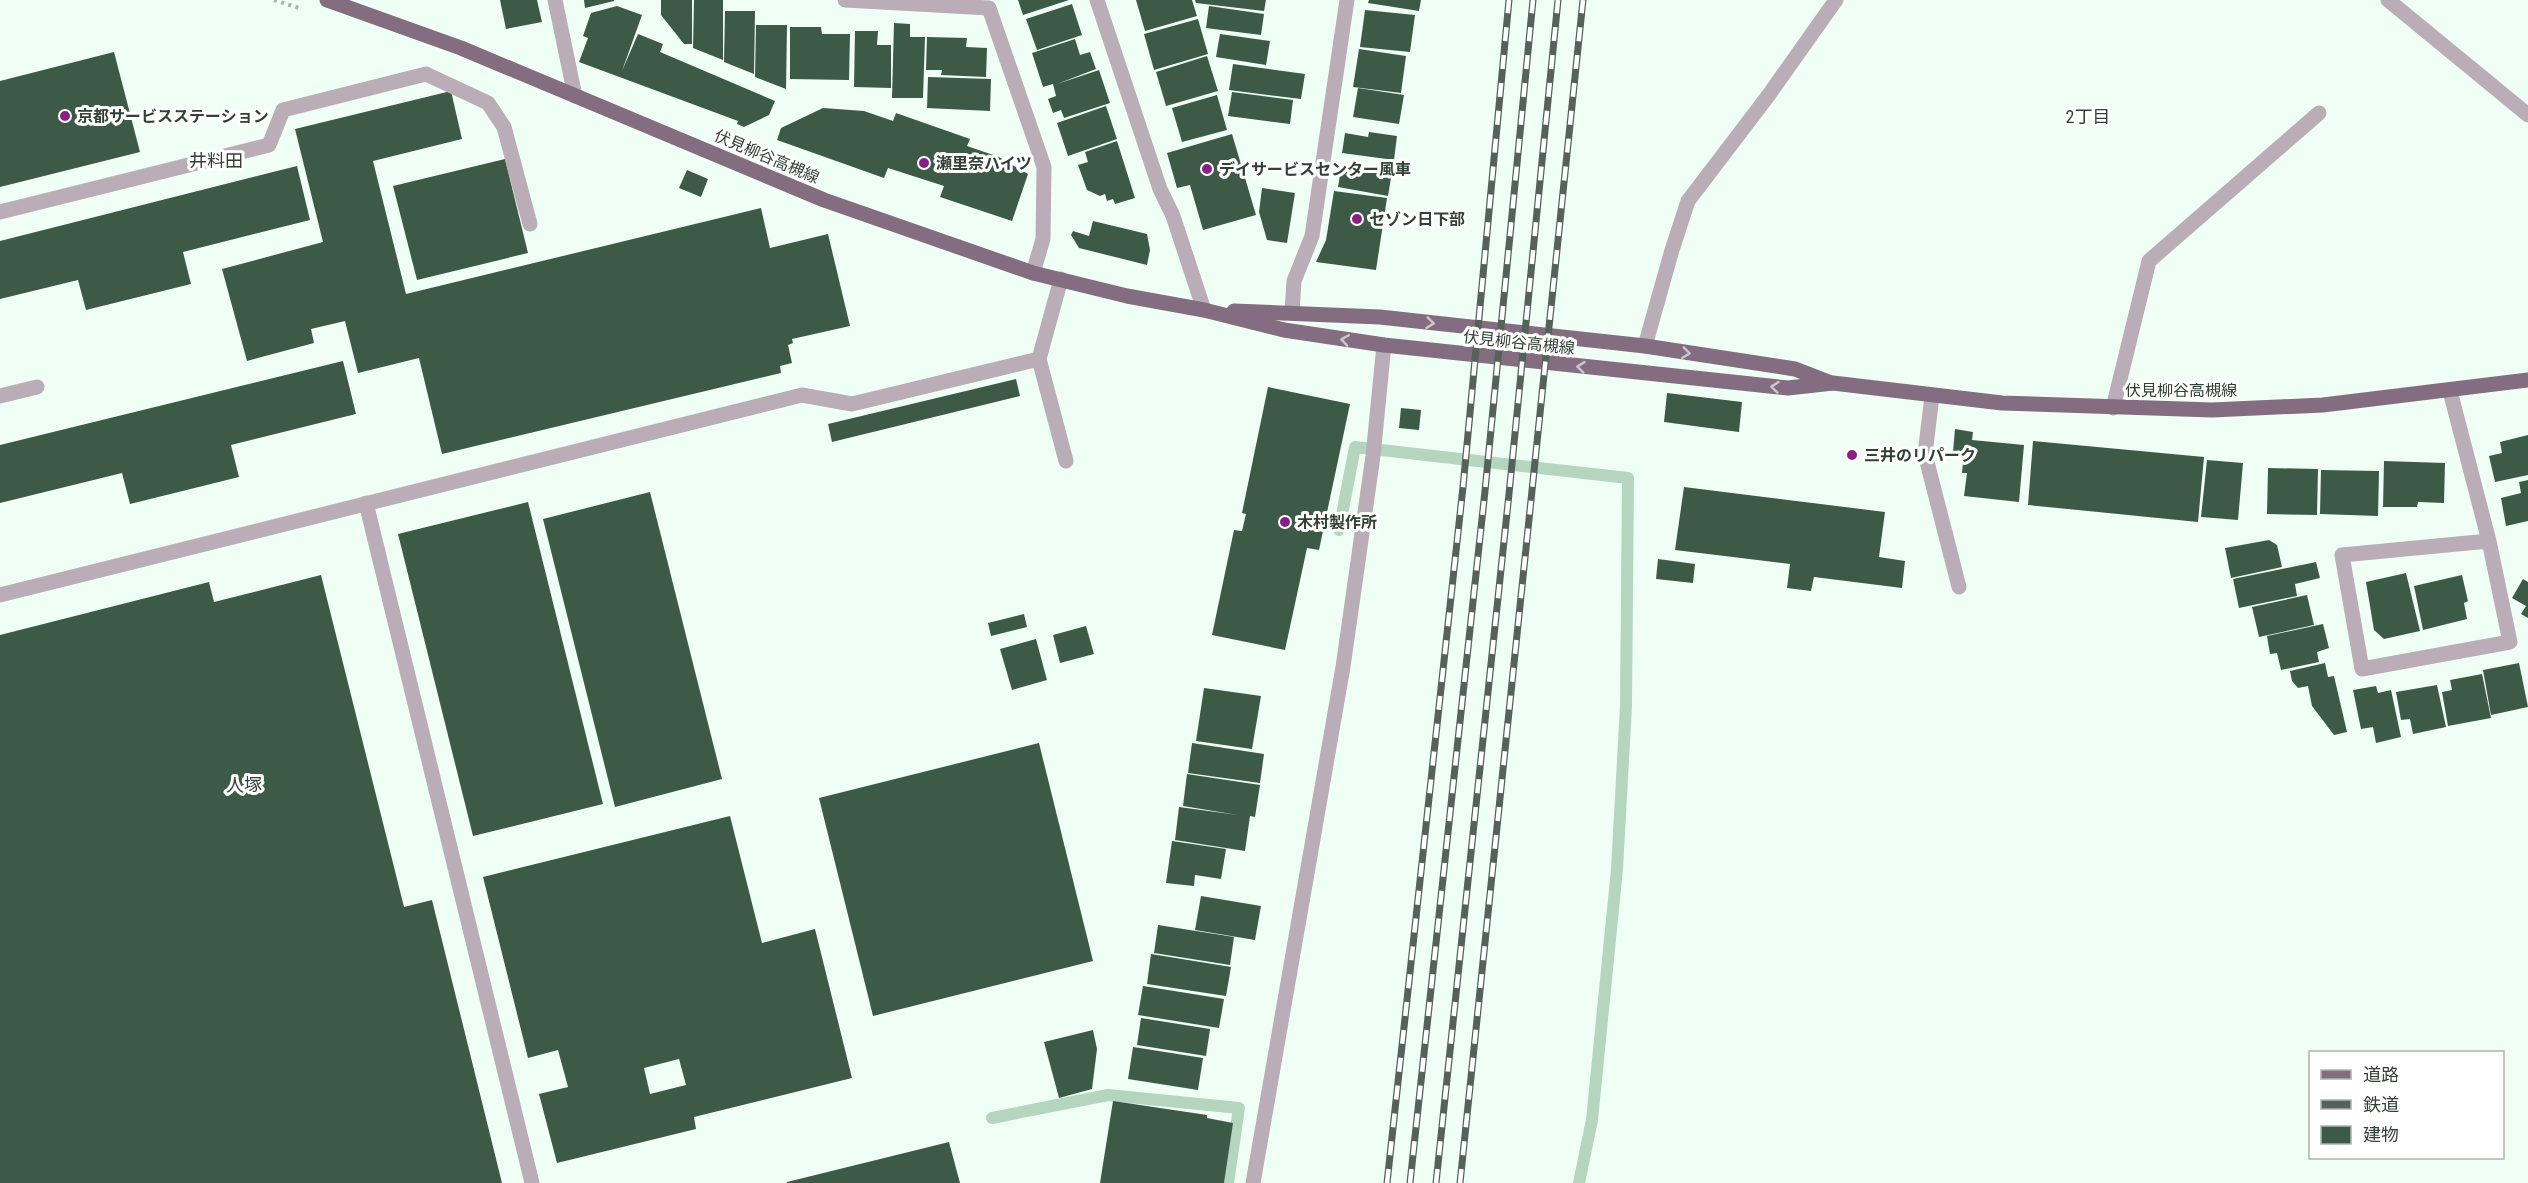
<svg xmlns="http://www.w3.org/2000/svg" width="2528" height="1183" font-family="'Roboto Condensed','Noto Sans JP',sans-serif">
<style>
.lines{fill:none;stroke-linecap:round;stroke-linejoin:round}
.stream{stroke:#b5d5bf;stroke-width:12}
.building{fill:#3d5a47;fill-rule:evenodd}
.path{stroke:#a7b6ac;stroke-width:4;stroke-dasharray:3 4.5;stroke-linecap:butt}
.lane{stroke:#baadb8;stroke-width:15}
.street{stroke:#baadb8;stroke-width:15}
.primary{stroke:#846d81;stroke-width:15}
.rail-casing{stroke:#546259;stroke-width:7}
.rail{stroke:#fff;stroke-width:4.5;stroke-dasharray:14;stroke-linecap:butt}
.oneway{stroke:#cec5cd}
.poi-dot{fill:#891f85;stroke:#fff;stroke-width:2}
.labels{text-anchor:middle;stroke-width:6;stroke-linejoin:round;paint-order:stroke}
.poi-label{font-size:16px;font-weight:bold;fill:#324037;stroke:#fff;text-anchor:start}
.street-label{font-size:16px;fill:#324037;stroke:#fff}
.neighbourhood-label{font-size:18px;fill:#324037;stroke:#fff}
</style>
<rect width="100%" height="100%" fill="#f0fff5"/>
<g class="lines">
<!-- stream -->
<g class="stream">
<path d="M1339,530l16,-83 273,31 -2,228 -9,163 -25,251 -13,63"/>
<path d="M992,1118l116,-23 131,13 -11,75"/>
</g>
</g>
<!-- building -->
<g class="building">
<path d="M500,0h37l5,22 -36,7z"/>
<path d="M584,0h30v1l-29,7z"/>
<path d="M661,0h31v44h-8l-23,-29z"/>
<path d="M694,0h29v60l-30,-12z"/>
<path d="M1018,0h51l-46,15z"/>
<path d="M1136,0h56l5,16 -52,15z"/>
<path d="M1195,0h71l-2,11 -68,-8z"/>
<path d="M1369,0h52l-2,11 -51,-8z"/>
<path d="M1072,4l10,31 -45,15 -11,-31z"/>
<path d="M617,6l25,9 -20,56 16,-37 25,10 -3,8 115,49 -6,14 -25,12 -7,-3 1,-3 -159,-59 9,-24 -5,-2 8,-23z"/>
<path d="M1209,6l55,8 -3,21 -55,-7z"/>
<path d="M1365,10l50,5 -5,37 -50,-5z"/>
<path d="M725,11h30l-1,63 -30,-12z"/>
<path d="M1198,19l10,35 -54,16 -10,-36z"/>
<path d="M894,23l16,1v13h15l-2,61h-31z"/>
<path d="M756,25h31l-1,64 -31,-12z"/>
<path d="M790,27h31l1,7h28l-1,46 -59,-1z"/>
<path d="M855,31h23l-1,14h14v43l-37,-1z"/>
<path d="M1220,34l50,7 -4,24 -50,-8z"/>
<path d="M927,37l40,1 -1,9 21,1 -1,29 -45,-2 1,-5h-16z"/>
<path d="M1075,39l5,16 10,-3 6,17 -39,15 42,-14 11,33 -46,15 -3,-8 -8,3 -5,-14 8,-3 -3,-12 -10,3 -11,-34z"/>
<path d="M1359,49l47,7 -5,37 -48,-6z"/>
<path d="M114,52l26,100 -140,35v-106z"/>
<path d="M1207,56l11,35 -52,15 -10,-34z"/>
<path d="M1233,64l72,10 -4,25 -72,-9z"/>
<path d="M928,77l63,2 -1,32 -63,-3z"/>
<path d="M1358,88l46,7 -5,29 -46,-7z"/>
<path d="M451,91l11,48 -89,22 33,133 355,-86 9,40 58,-14 22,92 -58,13 1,4 -5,2 4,18 -12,3 1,7 -339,81 -23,-96 -61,15 -13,-52 -34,8 3,14 -67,18 -25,-92 101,-27 -28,-113z"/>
<path d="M1232,92l61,8 -3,24 -62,-8z"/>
<path d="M1217,95l10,35 -45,12 -10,-34z"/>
<path d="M1106,106l11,33 -49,17 -11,-33z"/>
<path d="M823,108l41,3 29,10 3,-8 74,26 -3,7 32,11 29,17 -16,47 -72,-24 4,-11 -56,-18 -4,10 -107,-38 4,-12z"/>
<path d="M1369,132l28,4 -3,24 -52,-7 3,-20 23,4z"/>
<path d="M1232,134l24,81 -53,15 -13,-45 -13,3 -10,-35z"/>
<path d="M1117,141l18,57 -20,6 -2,-5 -6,2 -2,-7 -5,2 -13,-6 -9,-25 10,-3 -3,-10z"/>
<path d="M505,159l23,94 -111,27 -24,-94z"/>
<path d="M297,166l13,54 -127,32 8,32 -105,26 -8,-30 -78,19v-58z"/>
<path d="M1363,167l29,5 -4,24 -50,-9 3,-18 21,3z"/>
<path d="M687,170l21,9 -7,18 -22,-9z"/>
<path d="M1262,188l33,5 -8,50 -20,-3 -8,-28z"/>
<path d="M1334,191l53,7 -11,72 -60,-8 10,-22z"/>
<path d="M1093,221l54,13 3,16 -3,15 -68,-17 -8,-13 2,-4 16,5z"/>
<path d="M343,361l13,53 -125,31 8,32 -109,27 -8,-31 -122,30v-58z"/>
<path d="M1016,379l4,17 -188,46 -4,-18z"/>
<path d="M1268,387l82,17 -31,146 -12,-2 -22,102 -73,-15 22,-105 8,1 4,-17 -4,-1z"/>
<path d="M1667,393l75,9 -3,30 -75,-10z"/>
<path d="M1401,408l20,2 -2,20 -20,-2z"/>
<path d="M1955,429l18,3 -1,8 52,5 -5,57 -55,-6 3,-23h-5l2,-21h-11z"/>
<path d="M2528,435v40l-33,7 -6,-26 13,-3 -2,-11z"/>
<path d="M2033,441l171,16 -6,65 -170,-17z"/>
<path d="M2207,460l36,3 -5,57 -37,-3z"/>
<path d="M2384,461l61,2 -1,40 -26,-1 -1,5h-34z"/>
<path d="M2268,468l50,1 -1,46 -50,-1z"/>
<path d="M2321,470l58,1 -1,45 -58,-2z"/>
<path d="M2528,480v41l-22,5 -5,-28 20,-5 -2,-11z"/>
<path d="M1684,487l201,25 -6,45 26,4 -3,27 -88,-11 -3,14 -24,-3 3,-24 -115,-14z"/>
<path d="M650,492l72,287 -107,28 -72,-288z"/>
<path d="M528,502l75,302 -130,32 -75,-302z"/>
<path d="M2269,540l8,5 5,22 -51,11 -6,-30z"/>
<path d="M1658,559l37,5 -2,19 -37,-4z"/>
<path d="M2316,562l4,16 -25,6 2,12 -58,12 -6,-29z"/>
<path d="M2406,573l14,58 -36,8 -10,-9 -8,-48z"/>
<path d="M321,575l83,332 28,-7 70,283h-502v-548l209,-53 5,20z"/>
<path d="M2462,575l6,26 -4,2 3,16 -44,11 -9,-44z"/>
<path d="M2523,579l5,3v36l-7,-4 5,-8 -14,-8z"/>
<path d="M2307,595l7,30 -55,12 -7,-30z"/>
<path d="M1024,614l3,13 -36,9 -3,-13z"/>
<path d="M2323,624l6,24 -12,4 2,10 -38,8 -4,-17 -7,1 -3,-18z"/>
<path d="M1086,626l8,28 -34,9 -7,-28z"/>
<path d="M1036,639l11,41 -35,10 -12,-41z"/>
<path d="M2325,663l3,14 6,-1 13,56 -13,3 -22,-29 -4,-20 -10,2 -6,-7 -2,-10z"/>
<path d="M2519,663l9,44 -37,8 -8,-45z"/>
<path d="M2482,674l9,44 -43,8 -6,-34 10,-2 -2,-10z"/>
<path d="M2437,685l9,42 -33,7 -3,-15 -9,1 -5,-28z"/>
<path d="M2376,686l2,7 13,-3 10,47 -25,6 -3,-16 -12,2 -8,-39z"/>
<path d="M1204,688l57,8 -9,53 -56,-8z"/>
<path d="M1039,743l54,218 -220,55 -54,-218z"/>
<path d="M1192,743l72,11 -4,29 -72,-10z"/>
<path d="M1187,774l73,11 -5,32 -5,-1 -5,35 -70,-11 4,-33 59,8 -55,-9z"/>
<path d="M730,816l32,127 53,-14 37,149 -158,39 2,12 -139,34 -18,-69 29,-7 -10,-37 -30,8 -45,-181zM679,1059l7,26 -36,9 -6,-26z"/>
<path d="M1172,841l54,8 -5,30 -26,-4 -1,11 -28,-3z"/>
<path d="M1201,896l60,10 -6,34 -60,-10z"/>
<path d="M1158,925l76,12 -4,28 -76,-12z"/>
<path d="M1151,954l80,13 -5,29 -79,-12z"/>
<path d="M1143,986l81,13 -5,29 -81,-13z"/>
<path d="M1141,1018l69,11 -4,27 -69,-11z"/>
<path d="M1093,1030l4,19 -5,40 -33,9 -15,-56z"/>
<path d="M1133,1047l70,11 -5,32 -70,-11z"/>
<path d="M1113,1101l94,14v3l26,5 -9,60h-124z"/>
<path d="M949,1142l11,41h-173v-1z"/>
</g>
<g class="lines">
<!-- path -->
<path class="path" d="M274,0l25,8"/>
<!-- lane -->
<g class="lane">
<path d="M555,0l20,96"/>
<path d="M2388,0l140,115"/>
<path d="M0,212l269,-67 14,-35 143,-36 62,29 16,24 26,97"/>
<path d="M1039,359l22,-80"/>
<path d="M0,396l37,-9"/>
<path d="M1932,396l-7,58 34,133"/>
<path d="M366,503l166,680"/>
<path d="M0,595l802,-200 50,9 187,-45 27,102"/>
</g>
<!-- street -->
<g class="street">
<path d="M845,0l144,8 55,159 -1,72 -10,34"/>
<path d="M1097,0l63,189 13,27 31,94"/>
<path d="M1292,313l2,-32 18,-45 35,-236"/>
<path d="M1645,346l27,-96 16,-49 80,-105 68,-96"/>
<path d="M2450,391l39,150 21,101 -148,27 -20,-114 147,-14"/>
<path d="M2113,408l36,-147 170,-148"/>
<path d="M1253,1183l90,-516 30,-211 11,-111"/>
</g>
<!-- primary -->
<g class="primary">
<path d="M327,0l134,48 363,152 209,73 94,23 77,14 80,20 100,15 404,43 45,-5 169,20 210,7 111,-5 205,-25"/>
<path d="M1234,311l146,6 265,29 150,23 36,14"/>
</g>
<!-- rail casing -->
<g class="rail-casing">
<g id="rail">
<path d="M1387,1183l76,-696 46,-487"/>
<path d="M1410,1183l75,-692 48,-491"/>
<path d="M1436,1183l73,-689 49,-494"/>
<path d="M1460,1183l123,-1183"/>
</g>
</g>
<!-- rail -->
<use href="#rail" class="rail"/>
</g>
<!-- one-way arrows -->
<defs><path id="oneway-chevron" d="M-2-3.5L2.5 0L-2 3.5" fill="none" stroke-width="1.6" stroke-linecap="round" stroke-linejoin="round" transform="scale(1.5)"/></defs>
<g class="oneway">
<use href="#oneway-chevron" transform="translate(1430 323) rotate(6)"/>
<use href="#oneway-chevron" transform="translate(1345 340) rotate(-171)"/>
<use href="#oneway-chevron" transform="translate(1686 353) rotate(8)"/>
<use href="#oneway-chevron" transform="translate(1581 367) rotate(-174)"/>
<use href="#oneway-chevron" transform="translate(1775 387) rotate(-174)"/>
</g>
<!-- markers -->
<g class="poi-dot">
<circle cx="65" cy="116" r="6"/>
<circle cx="924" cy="163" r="6"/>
<circle cx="1207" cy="169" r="6"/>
<circle cx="1357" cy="219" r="6"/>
<circle cx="1852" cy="455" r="6"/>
<circle cx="1285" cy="522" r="6"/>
</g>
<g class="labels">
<!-- poi labels -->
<g class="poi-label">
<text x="77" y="122">京都サービスステーション</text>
<text x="936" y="169">瀬里奈ハイツ</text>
<text x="1219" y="175">デイサービスセンター風車</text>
<text x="1369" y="225">セゾン日下部</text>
<text x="1864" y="461">三井のリパーク</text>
<text x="1297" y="528">木村製作所</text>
</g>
<!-- street labels -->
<g class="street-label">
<text transform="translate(767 156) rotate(23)" y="6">伏見柳谷高槻線</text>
<text transform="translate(1519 342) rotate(6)" y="6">伏見柳谷高槻線</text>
<text x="2181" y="396">伏見柳谷高槻線</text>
</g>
<!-- neighbourhood labels -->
<g class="neighbourhood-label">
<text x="2088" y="123">2丁目</text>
<text x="216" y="167">井料田</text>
<text x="244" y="791">人塚</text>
</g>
</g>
<!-- legend -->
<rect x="2309" y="1051" width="195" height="108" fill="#ffffff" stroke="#adb3af" stroke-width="1.5"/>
<rect x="2321" y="1070" width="30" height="9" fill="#846d81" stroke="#adb3af" stroke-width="1.5"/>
<text x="2363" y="1081" font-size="18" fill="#324037">道路</text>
<rect x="2321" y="1100" width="30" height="9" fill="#546259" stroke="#adb3af" stroke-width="1.5"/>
<text x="2363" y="1111" font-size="18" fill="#324037">鉄道</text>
<rect x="2321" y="1126" width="30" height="18" fill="#3d5a47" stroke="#adb3af" stroke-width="1.5"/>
<text x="2363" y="1141" font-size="18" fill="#324037">建物</text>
</svg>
